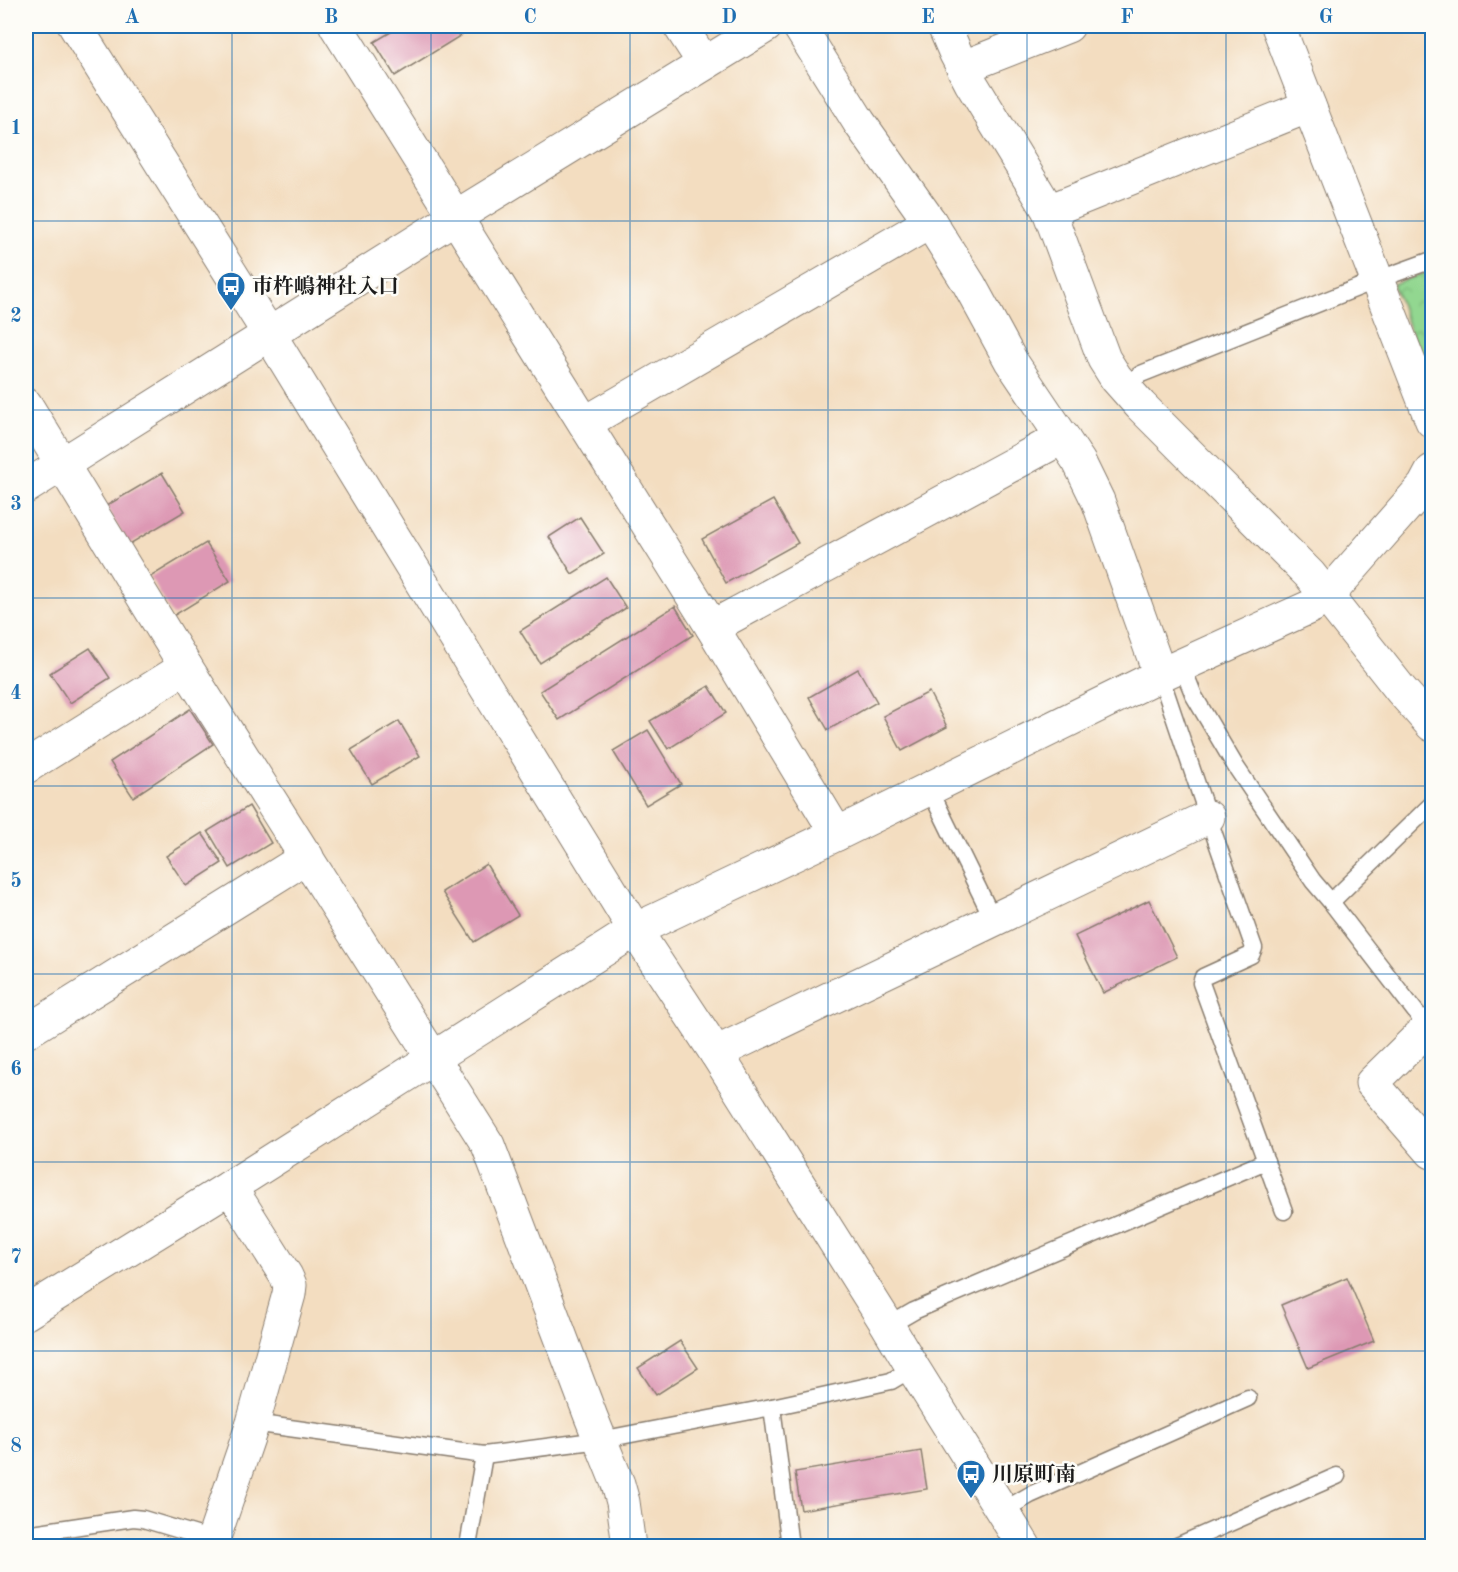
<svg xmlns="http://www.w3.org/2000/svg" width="1458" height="1572" font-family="'Old Standard TT','Noto Serif JP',serif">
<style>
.park{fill:url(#park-crowns);stroke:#577a56;stroke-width:1.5}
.building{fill:#dd98b4}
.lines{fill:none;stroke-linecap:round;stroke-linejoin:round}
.lane-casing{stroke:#887c6e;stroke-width:19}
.street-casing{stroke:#887c6e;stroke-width:35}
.secondary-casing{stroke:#887c6e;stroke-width:35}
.lane{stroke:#fff;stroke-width:16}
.street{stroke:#fff;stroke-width:33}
.secondary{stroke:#fff;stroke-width:33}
.grid{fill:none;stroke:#1f6fb2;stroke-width:1.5;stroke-opacity:0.55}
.labels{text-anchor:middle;stroke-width:5;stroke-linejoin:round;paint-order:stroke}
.poi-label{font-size:21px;font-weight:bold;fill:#1c1c1c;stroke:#fdfcf7;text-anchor:start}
.neatline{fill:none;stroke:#1f6fb2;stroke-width:2}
.grid-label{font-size:20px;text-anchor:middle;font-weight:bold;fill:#1f6fb2}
</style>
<defs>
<pattern id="park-crowns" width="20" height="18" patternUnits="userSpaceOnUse" patternTransform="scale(1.5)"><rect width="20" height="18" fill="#92d790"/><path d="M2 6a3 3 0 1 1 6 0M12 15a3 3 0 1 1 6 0" fill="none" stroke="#7db87c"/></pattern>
</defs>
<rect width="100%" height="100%" fill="#fdfcf7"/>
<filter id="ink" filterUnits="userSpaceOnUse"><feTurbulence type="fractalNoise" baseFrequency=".0167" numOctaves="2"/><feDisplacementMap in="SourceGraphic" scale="12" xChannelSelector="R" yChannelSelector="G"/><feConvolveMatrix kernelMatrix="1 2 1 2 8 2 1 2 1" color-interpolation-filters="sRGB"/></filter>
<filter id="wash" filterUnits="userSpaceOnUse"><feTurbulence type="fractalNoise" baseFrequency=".008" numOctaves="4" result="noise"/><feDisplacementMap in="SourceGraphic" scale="24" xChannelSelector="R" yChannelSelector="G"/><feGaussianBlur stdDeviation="1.35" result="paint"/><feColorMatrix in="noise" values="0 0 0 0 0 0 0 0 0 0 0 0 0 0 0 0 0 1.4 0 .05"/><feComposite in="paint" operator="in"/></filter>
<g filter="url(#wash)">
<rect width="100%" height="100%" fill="#f3ddc0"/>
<!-- park -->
<path class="park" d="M1432,270v121l-39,-107z"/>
<g id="blocks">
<!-- building -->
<g class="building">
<path d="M401,26h75l-81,50 -21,-34z"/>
<path d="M162,473l23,38 -57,34 -22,-39z"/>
<path d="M773,500l25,43 -72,40 -24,-44z"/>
<path d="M580,517l24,37 -32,20 -23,-37z"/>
<path d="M206,543l24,38 -57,35 -23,-39z"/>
<path d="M606,577l20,31 -86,55 -20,-32z"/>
<path d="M675,606l18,29 -134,85 -19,-29z"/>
<path d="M90,648l20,30 -40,25 -20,-30z"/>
<path d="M858,669l19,33 -49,28 -19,-33z"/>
<path d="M709,686l17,27 -58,36 -18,-28z"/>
<path d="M929,692l18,35 -45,24 -19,-35z"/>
<path d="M190,709l23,35 -80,53 -23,-35z"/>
<path d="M399,721l21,35 -48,28 -21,-34z"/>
<path d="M648,730l33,54 -35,21 -33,-54z"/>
<path d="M249,806l22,37 -41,25 -22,-37z"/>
<path d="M202,833l20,30 -36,23 -20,-30z"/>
<path d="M486,864l32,51 -44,27 -32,-50z"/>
<path d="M1149,900l28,57 -74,36 -28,-57z"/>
<path d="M1347,1277l27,64 -66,27 -27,-63z"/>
<path d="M680,1341l18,27 -42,27 -18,-27z"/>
<path d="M921,1451l6,38 -126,21 -6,-38z"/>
</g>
</g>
</g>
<g filter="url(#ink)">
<use href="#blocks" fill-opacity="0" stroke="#887c6e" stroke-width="1.5"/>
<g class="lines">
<!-- lane casing -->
<g class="lane-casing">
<g id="lane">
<path d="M1124,386l17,-12 236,-94 55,-20"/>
<path d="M1182,666l12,30 42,71 77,114 18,21 97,126"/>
<path d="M1160,675l48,142 46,131 -3,7 -48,22 -2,6 83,228"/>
<path d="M929,788l64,131"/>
<path d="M1331,902l101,-98"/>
<path d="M888,1326l26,-15 352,-150"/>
<path d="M772,1407l18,139"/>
<path d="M253,1423l231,32 116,-15 172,-33 119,-26 22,-13"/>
<path d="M1002,1511l28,-16 218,-97"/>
<path d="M26,1534l107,-16 10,1 70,21"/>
<path d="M468,1546l16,-91"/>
<path d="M1177,1546l160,-70"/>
</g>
</g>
<!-- street casing -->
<g class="street-casing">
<g id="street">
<path d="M336,26l376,601 125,207"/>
<path d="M680,26l24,37"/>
<path d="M799,26l60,96 71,100 39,62 42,77 68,101 19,39 62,174"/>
<path d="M944,26l12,28 15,29 78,128 55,148 12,19 24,27 170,170 91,115 31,35"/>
<path d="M1278,26l154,395"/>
<path d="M964,70l10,-7 94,-37"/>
<path d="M1049,211l260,-105"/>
<path d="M26,405l160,262 302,478 103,272 27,67 5,18 6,44"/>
<path d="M585,423l345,-201"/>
<path d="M26,487l431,-271 309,-190"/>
<path d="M712,627l351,-190"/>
<path d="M26,767l160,-100"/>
<path d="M635,930l202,-96 323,-159 152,-69 15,-11 9,-9 88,-100 8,-15"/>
<path d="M1432,1024l-60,59 60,69"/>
<path d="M26,1032l281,-175"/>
<path d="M716,1053l492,-236"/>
<path d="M211,1546l42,-123 36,-129 1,-9 -4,-9 -56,-89"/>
</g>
</g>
<!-- secondary casing -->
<g class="secondary-casing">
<g id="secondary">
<path d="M75,26l194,308 366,596 81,123 172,273 25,42 111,178"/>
<path d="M26,1313l204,-126 405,-257"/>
</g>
</g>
<!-- lane -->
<use href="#lane" class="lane"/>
<!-- street -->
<use href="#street" class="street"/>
<!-- secondary -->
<use href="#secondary" class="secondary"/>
</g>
</g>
<!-- grid -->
<path class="grid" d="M232,26v1520M431,26v1520M630,26v1520M828,26v1520M1027,26v1520M1226,26v1520M26,221h1406M26,410h1406M26,598h1406M26,786h1406M26,974h1406M26,1162h1406M26,1351h1406"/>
<!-- icons -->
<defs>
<g id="bus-pin" transform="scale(1.5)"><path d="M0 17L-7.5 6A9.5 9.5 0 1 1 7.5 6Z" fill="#1f6fb2" stroke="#fdfcf7"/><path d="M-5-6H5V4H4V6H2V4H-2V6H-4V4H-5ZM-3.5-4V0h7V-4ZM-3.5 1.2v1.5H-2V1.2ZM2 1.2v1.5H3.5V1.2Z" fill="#fff"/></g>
</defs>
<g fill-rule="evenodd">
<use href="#bus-pin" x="231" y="286"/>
<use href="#bus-pin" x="971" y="1474"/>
</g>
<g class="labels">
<!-- poi labels -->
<g class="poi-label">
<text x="252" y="293">市杵嶋神社入口</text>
<text x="992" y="1481">川原町南</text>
</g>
</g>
<!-- margin -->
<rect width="1458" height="1572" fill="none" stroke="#fdfcf7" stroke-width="66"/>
<rect x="33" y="33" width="1392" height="1506" class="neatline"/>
<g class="grid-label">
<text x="132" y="23">A</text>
<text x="331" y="23">B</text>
<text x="530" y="23">C</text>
<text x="729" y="23">D</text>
<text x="928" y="23">E</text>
<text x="1127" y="23">F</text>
<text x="1326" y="23">G</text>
<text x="16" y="134">1</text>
<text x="16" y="322">2</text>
<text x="16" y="510">3</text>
<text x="16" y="699">4</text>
<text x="16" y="887">5</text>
<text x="16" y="1075">6</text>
<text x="16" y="1263">7</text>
<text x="16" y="1452">8</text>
</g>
</svg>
